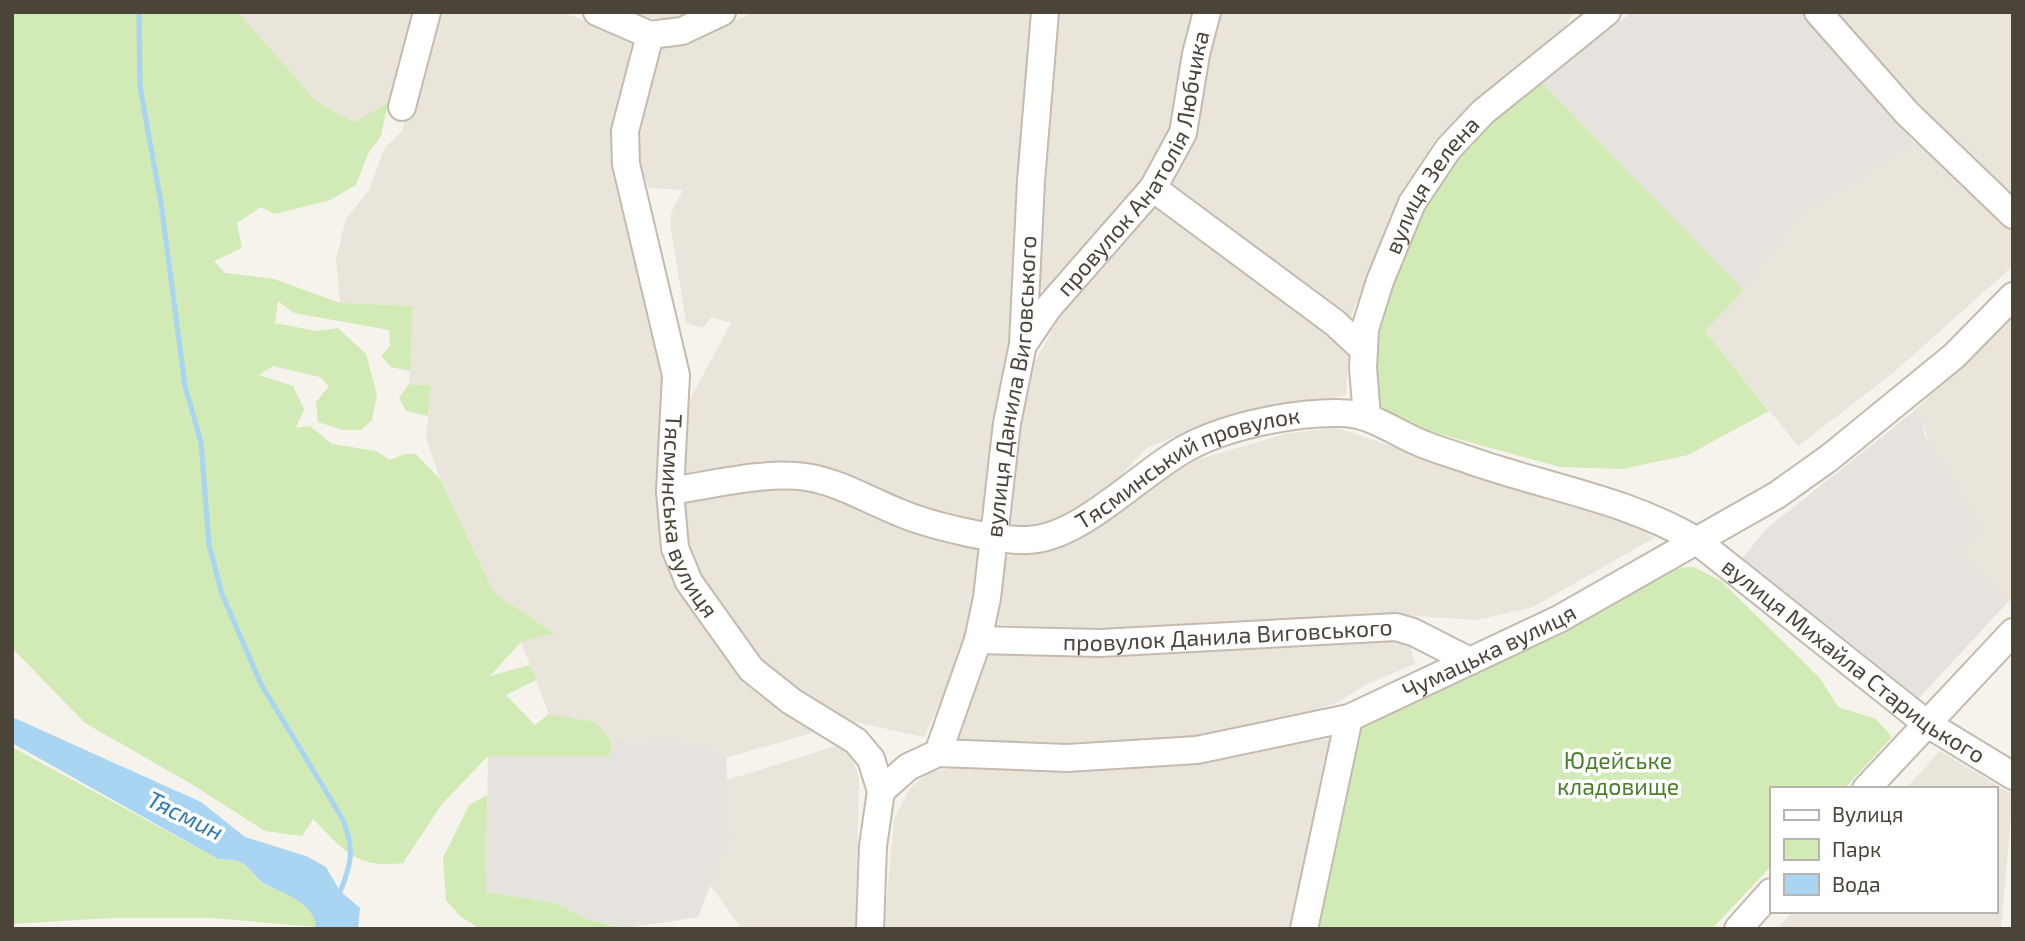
<svg xmlns="http://www.w3.org/2000/svg" width="2025" height="941" font-family="'Exo 2',sans-serif">
<style>
.residential{fill:#eae5da}
.industrial{fill:#e6e2dd}
.green{fill:#d2eab5}
.water{fill:#a9d4f2}
.lines{fill:none;stroke-linecap:round;stroke-linejoin:round}
.stream{stroke:#a9d4f2;stroke-width:5}
.minor-casing{stroke:#c2bbae;stroke-width:30}
.minor{stroke:#fff;stroke-width:26}
.labels{text-anchor:middle;stroke-width:7;stroke-linejoin:round;paint-order:stroke}
.street-label{font-size:23px;fill:#4b4439;stroke:#fff}
.park-label{font-size:23px;fill:#4a7f2a;stroke:#fff}
.water-label{font-size:24px;font-style:italic;fill:#2e7ab2;stroke:#fff}
</style>
<rect width="100%" height="100%" fill="#f6f3ec"/>
<!-- residential -->
<g class="residential">
<path d="M238,12h177l-27,90 -33,20 -38,-20z"/>
<path d="M437,12h124l76,27 -12,50 39,274 9,212 22,38 40,57 83,61 -92,27 -28,-15 -86,-1 -16,-20 -47,-8 -28,-72 32,-10 -59,-39 -54,-114 -14,-41 5,-52 -22,-2 4,-78 -73,-3 -4,-44 10,-40 23,-29 16,-43 17,-16z"/>
<path d="M627,12h63l-13,6h-38z"/>
<path d="M755,12h277l-18,294 -33,218 -75,-21 -68,-29 -153,5 2,-74 44,-82 -20,-6 -8,11 -17,-5 -15,-94v-17l12,-22 -34,-2 -12,-28 -1,-29 24,-83 24,-6z"/>
<path d="M1055,12h141l-23,117 -29,53 -98,110 -10,-7z"/>
<path d="M1216,12h358l-14,22 -77,60 -48,46 -31,53 -56,130 -186,-138z"/>
<path d="M1834,12h179v185l-104,-97z"/>
<path d="M1924,142l89,85v39l-120,107 -95,73 -93,-115 39,-41 55,-74 116,-73z"/>
<path d="M1154,204l121,84 74,62 -3,45 -138,30 -60,22 -31,32 -62,44 -46,7 12,-113 11,-50 32,-58z"/>
<path d="M2013,315v283l-6,5 -49,-54 -35,-127 -9,-11z"/>
<path d="M1337,428l302,100 15,10 -121,69 -56,13 -96,-6 -241,16 -143,-5 9,-68 55,-12 135,-85 92,-27z"/>
<path d="M800,485l182,59 -12,74 -14,51 -32,68 -74,-16 -58,-34 -42,-38 -51,-68 -14,-45 -2,-36z"/>
<path d="M1392,635l17,6 6,23 -48,20 -29,18 -38,14 -90,19 -131,12 -122,-6 27,-90z"/>
<path d="M1332,739l-41,190h-407l10,-110 16,-31 19,-16 21,-4 101,2 78,-3 92,-8 65,-15z"/>
<path d="M836,746l14,7 9,24 -3,152h-114l-32,-44 20,-49 -3,-56z"/>
<path d="M1940,751l73,44 -12,134h-224l16,-18h202v-122h-90z"/>
</g>
<!-- industrial -->
<g class="industrial">
<path d="M1632,12h169l114,131 -116,73 -55,74 -203,-208z"/>
<path d="M1914,411l9,11 1,12 58,95 -23,20 48,54 -88,95 -177,-139 23,-29z"/>
<path d="M612,742l86,1 28,15 4,78 -32,81 -71,11 -37,-8 -35,-17 -69,-11 2,-136h122z"/>
</g>
<!-- green -->
<g class="green">
<path d="M12,12h226l79,90 38,20 33,-20 -7,34 -13,18 -12,31 -26,15 -56,14 -13,-7 -24,16 5,25 -28,13 11,12 49,6 66,24 73,3 -3,65 -19,-4 -10,-11 9,-10 -1,-16 -95,-17 -16,-12 -3,22 41,8 22,-3 28,26 11,41 -5,25 -11,10h-18l-25,-8 -2,-20 13,-16 -9,-9 -47,-11 -14,9 34,11 11,23 -8,19 14,-2 22,18 44,7 14,9 15,-6h11l24,25 54,114 60,40 -33,9 -31,34 40,-11 6,15 -30,15 29,30 14,-11 47,8 16,20 -2,14h-122l-46,48 -39,59c-48,6 -59,-13 -90,-44l-11,17 -37,-5 -72,-46 -108,-62 -73,-75z"/>
<path d="M1541,82l203,208 -39,41 64,80 -81,44 -66,14 -62,-2 -156,-43 -24,-19c-3,-24 -9,-50 -4,-75 11,-66 66,-169 117,-213 15,-13 32,-23 48,-35z"/>
<path d="M409,384l22,2 -3,30 -22,-5 -7,-13z"/>
<path d="M1694,567l27,14 99,97 18,29 38,12 16,18 -48,52h-73v77l-59,63h-393l43,-203 311,-158z"/>
<path d="M12,747l206,112c6,1 15,0 22,3 9,4 15,17 24,22 18,9 52,18 52,43l-104,-9h-101l-99,6z"/>
<path d="M487,795l-1,97 69,11 35,17 37,9h-147l-20,-13 -14,-16 -3,-42 26,-53z"/>
</g>
<!-- water -->
<path class="water" d="M12,717l189,85 44,35 61,19 20,11 14,24 20,17 -2,21h-42c0,-26 -32,-35 -51,-45 -10,-5 -15,-18 -25,-22 -6,-3 -16,-2 -22,-3l-206,-116z"/>
<g class="lines">
<!-- stream -->
<path class="stream" d="M139,12l1,75 21,116 24,183 16,56 8,103 13,49 39,90 81,134c14,31 9,48 -4,79"/>
<!-- minor casing -->
<g class="minor-casing">
<g id="minor">
<path d="M597,12l53,23 32,-4 40,-19"/>
<path d="M1818,12l89,101 106,102"/>
<path id="s1" d="M650,35l-25,96 1,33 50,211 -6,116 5,57 14,34 62,87 40,32 65,40 15,18 10,32 -8,55 -3,83"/>
<path d="M402,107l25,-95"/>
<path d="M1153,188l182,135 29,27"/>
<path id="s2" d="M1025,342l23,-34 105,-120 30,-55 13,-79 11,-42"/>
<path id="s3" d="M1367,417l-4,-49 2,-39 15,-48 32,-78 36,-54 35,-37 124,-100"/>
<path id="s4" d="M670,491c41,-6 96,-20 136,-14 33,5 62,23 92,35 30,13 96,29 129,28 55,-1 116,-71 165,-95 40,-20 104,-33 149,-32 29,0 51,18 77,29 16,7 34,12 51,18 76,27 158,39 228,81l229,182 87,53"/>
<path id="s5" d="M978,640l122,3 296,-16 17,5 57,29"/>
<path id="s6" d="M938,753l40,-113 9,-42 20,-175 16,-79 8,-163 14,-169"/>
<path d="M1866,789l147,-157"/>
<path id="s7" d="M881,791l27,-24 30,-14 129,5 130,-8 152,-32 210,-99 218,-124 52,-37 125,-102 59,-60"/>
<path d="M1304,929l45,-211"/>
<path d="M1738,929l33,-37"/>
</g>
</g>
<!-- minor -->
<use href="#minor" class="minor"/>
</g>
<g class="labels">
<!-- street labels -->
<g class="street-label">
<text dy="8" stroke="none"><textPath href="#s2" startOffset="214">провулок Анатолія Любчика</textPath></text>
<text dy="8" stroke="none"><textPath href="#s3" startOffset="248">вулиця Зелена</textPath></text>
<text dy="8" stroke="none"><textPath href="#s6" startOffset="376">вулиця Данила Виговського</textPath></text>
<text dy="8" stroke="none"><textPath href="#s4" startOffset="548">Тясминський провулок</textPath></text>
<text dy="8" stroke="none"><textPath href="#s1" startOffset="494">Тясминська вулиця</textPath></text>
<text dy="8" stroke="none"><textPath href="#s5" startOffset="250">провулок Данила Виговського</textPath></text>
<text dy="8" stroke="none"><textPath href="#s7" startOffset="639">Чумацька вулиця</textPath></text>
<text dy="8" stroke="none"><textPath href="#s4" startOffset="1292">вулиця Михайла Старицького</textPath></text>
</g>
<!-- park labels -->
<g class="park-label">
<text x="1618" y="769">Юдейське<tspan x="1618" dy="26">кладовище</tspan></text>
</g>
<!-- water labels -->
<g class="water-label">
<text transform="translate(185 816) rotate(26)" y="8">Тясмин</text>
</g>
</g>
<!-- border -->
<rect width="2025" height="941" fill="none" stroke="#4b4439" stroke-width="28"/>
<!-- legend -->
<rect x="1770" y="787" width="228" height="126" fill="#ffffff" stroke="#b7b4b0" stroke-width="2"/>
<rect x="1784" y="810" width="35" height="10" fill="#ffffff" stroke="#b7b4b0" stroke-width="2"/>
<text x="1832" y="822" font-size="21" fill="#4b4439">Вулиця</text>
<rect x="1784" y="839" width="35" height="21" fill="#d2eab5" stroke="#b7b4b0" stroke-width="2"/>
<text x="1832" y="857" font-size="21" fill="#4b4439">Парк</text>
<rect x="1784" y="874" width="35" height="21" fill="#a9d4f2" stroke="#b7b4b0" stroke-width="2"/>
<text x="1832" y="892" font-size="21" fill="#4b4439">Вода</text>
</svg>
